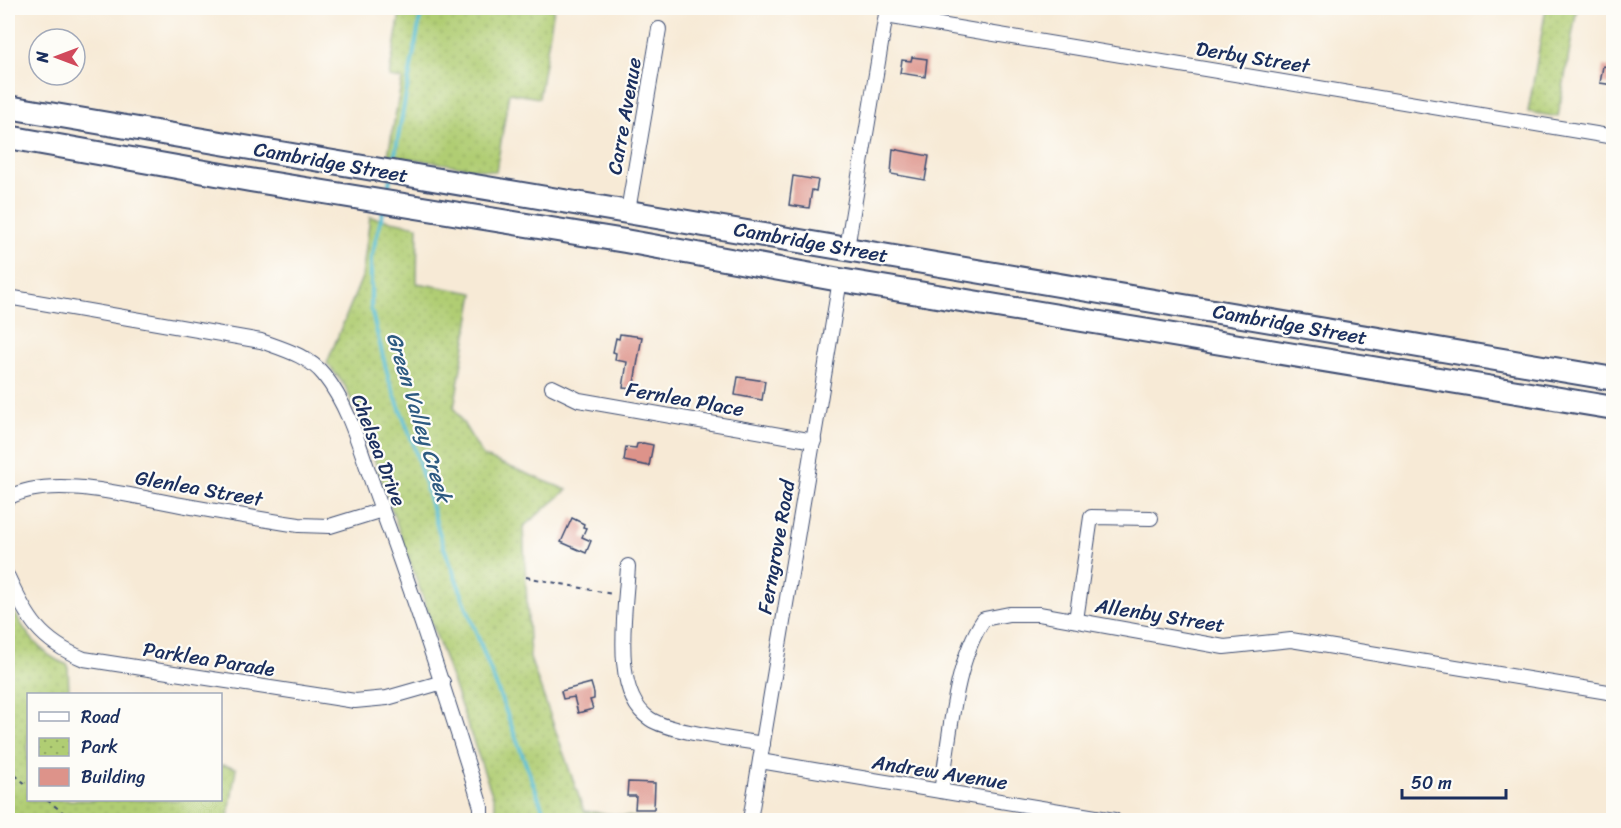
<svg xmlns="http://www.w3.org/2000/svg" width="1621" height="828" font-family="Sriracha,sans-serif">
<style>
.park{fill:url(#park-dots);stroke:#667e68;stroke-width:1.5}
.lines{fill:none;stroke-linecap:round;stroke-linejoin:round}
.stream{stroke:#56bed4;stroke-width:4}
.building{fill:#dd938a}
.minor-casing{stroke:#3c4b70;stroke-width:16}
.trunk-casing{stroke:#3c4b70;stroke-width:26}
.path{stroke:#3c4b70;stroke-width:2;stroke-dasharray:4.5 4.5;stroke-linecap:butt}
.minor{stroke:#fff;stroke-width:14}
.trunk{stroke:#fff;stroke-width:22}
.labels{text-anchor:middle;stroke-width:4.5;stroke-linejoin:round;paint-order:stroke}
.street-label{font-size:20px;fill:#1b2f5e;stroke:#fdfcf7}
.water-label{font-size:21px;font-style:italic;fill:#2d5a81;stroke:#fdfcf7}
</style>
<defs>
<pattern id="park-dots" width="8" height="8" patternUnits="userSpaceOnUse" patternTransform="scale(1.5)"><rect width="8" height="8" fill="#b0cd73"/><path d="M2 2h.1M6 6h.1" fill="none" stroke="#97b066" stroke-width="1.8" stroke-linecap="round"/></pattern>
</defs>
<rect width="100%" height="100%" fill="#fdfcf7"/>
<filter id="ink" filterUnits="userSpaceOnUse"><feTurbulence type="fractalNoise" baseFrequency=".0167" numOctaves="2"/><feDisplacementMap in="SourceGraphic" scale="12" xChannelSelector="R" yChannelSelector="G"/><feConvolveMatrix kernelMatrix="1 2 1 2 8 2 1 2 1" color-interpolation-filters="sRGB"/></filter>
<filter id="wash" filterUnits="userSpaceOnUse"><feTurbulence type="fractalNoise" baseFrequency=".008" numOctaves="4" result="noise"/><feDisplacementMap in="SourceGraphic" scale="24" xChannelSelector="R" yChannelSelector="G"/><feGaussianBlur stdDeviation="1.35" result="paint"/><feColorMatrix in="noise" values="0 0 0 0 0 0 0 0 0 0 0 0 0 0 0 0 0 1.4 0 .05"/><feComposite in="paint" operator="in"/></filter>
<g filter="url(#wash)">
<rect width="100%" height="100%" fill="#f7ead6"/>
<!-- park -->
<g class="park">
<path d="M401,8h153l-15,90 -30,-5 -13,79 -108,-17 14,-76 -13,-2z"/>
<path d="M1546,8h31l-19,109 -30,-5z"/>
<path d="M370,217l48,9 -1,57 57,10 -20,115 29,48 84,34 -44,37 7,131 54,153 74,9h-163v-17l-134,-381 -16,-36 -18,-23 35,-86z"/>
<path d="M8,601c14,26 30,54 60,64l1,29h-41v106h192l1,-35 15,3 -8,52h-220z"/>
</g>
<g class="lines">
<!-- stream -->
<g class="stream">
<path d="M393,165l29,-157"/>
<path d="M387,195l3,-16"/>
<path d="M384,208l-13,50v51l18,71 24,63 29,99 105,278"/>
</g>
</g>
<g id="blocks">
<!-- building -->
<g class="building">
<path d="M912,57l15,2 -2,18 -25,-4 2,-13 9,1z"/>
<path d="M1603,66l11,2v17l-14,-2z"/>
<path d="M893,149l36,7 -4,24 -34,-6z"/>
<path d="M793,176l25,4 -2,11 -4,-1 -3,18 -20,-3z"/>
<path d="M620,334l22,3 -9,52 -10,-1 4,-26 -12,-2 1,-7 -3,-1 3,-14 3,1z"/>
<path d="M738,377l27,4 -3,19 -27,-5z"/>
<path d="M643,443l10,2 -4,21 -25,-5 2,-14 10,1 1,-4z"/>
<path d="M572,518l12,6 -1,3 3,1 -4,9 9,4 -5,12 -25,-11z"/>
<path d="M591,683l3,10v6l-4,1 3,9 -15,4 -4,-16 -11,2 -2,-8z"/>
<path d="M628,782l27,1 -1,26h-19l1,-13h-9z"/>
</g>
</g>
</g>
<g filter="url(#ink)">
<use href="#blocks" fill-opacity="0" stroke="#3c4b70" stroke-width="1.5"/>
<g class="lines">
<!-- minor casing -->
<g class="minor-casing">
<g id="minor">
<path d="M886,16l728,121"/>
<path d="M628,211l31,-182"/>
<path d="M847,248l40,-240"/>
<path d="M8,297l253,44c22,8 48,15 63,34 27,34 38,81 53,121 38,103 72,207 104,311v13"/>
<path d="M552,387l27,13 235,41"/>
<path d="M8,498c43,-25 126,-1 173,7 39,7 79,14 118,20l31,1 52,-16"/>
<path d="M628,566c-2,42 -18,127 22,153 21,14 86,20 113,25"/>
<path d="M8,577c19,41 32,64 76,82l271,42 32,-3 56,-16"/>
<path d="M1076,620l15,-103 60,1"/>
<path d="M760,761l354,59"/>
<path d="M941,791c9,-52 13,-129 43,-172l25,-5h30l185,33 67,-7 323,53"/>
<path d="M750,820l90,-540"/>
</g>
</g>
<!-- trunk casing -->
<g class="trunk-casing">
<g id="trunk">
<path d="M8,107l1606,272"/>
<path d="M8,137l242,43 375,61 215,39 774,128"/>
</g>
</g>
<!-- path -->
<g class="path">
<path d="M526,577l86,17"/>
<path d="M8,769l20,17"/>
<path d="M47,800l26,20"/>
</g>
<!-- minor -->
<use href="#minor" class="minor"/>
<!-- trunk -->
<use href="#trunk" class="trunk"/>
</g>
</g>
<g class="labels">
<!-- street labels -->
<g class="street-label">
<text transform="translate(1253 57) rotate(9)" y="7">Derby Street</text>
<text transform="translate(624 116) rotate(-80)" y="7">Carre Avenue</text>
<text transform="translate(331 162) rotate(10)" y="7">Cambridge Street</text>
<text transform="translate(811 242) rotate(10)" y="7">Cambridge Street</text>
<text transform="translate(1290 324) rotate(10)" y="7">Cambridge Street</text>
<text transform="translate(685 399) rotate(10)" y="7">Fernlea Place</text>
<text transform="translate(379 450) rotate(69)" y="7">Chelsea Drive</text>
<text transform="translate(199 488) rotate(10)" y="7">Glenlea Street</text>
<text transform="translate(776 547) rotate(-80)" y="7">Ferngrove Road</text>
<text transform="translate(1160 615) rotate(9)" y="7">Allenby Street</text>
<text transform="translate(209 659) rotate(9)" y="7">Parklea Parade</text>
<text transform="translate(940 772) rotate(9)" y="7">Andrew Avenue</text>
</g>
<!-- water labels -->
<g class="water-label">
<text transform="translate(419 417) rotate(73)" y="7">Green Valley Creek</text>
</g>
</g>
<!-- margin -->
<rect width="1621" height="828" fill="none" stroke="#fdfcf7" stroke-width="30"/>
<!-- legend -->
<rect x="27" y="693" width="195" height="108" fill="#fdfcf7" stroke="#a3aaba" stroke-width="1.5"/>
<rect x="39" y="712" width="30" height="9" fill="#ffffff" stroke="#a3aaba" stroke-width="1.5"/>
<text x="81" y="723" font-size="18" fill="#1b2f5e">Road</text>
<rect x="39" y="738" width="30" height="18" fill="url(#park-dots)" stroke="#a3aaba" stroke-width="1.5"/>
<text x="81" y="753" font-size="18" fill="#1b2f5e">Park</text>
<rect x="39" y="768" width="30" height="18" fill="#dd938a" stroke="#a3aaba" stroke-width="1.5"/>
<text x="81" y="783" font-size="18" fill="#1b2f5e">Building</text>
<!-- north arrow -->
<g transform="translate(57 57) rotate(270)"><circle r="28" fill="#fdfcf7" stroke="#a3aaba" stroke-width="1.5"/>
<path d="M0-4.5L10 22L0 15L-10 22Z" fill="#d1495b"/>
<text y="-9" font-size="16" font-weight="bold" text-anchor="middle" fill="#1b2f5e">N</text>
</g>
<!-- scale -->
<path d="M1402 789v9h104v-9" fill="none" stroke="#1b2f5e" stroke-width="3"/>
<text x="1411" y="789" font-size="18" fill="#1b2f5e" stroke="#fdfcf7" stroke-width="4.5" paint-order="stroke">50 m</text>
</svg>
